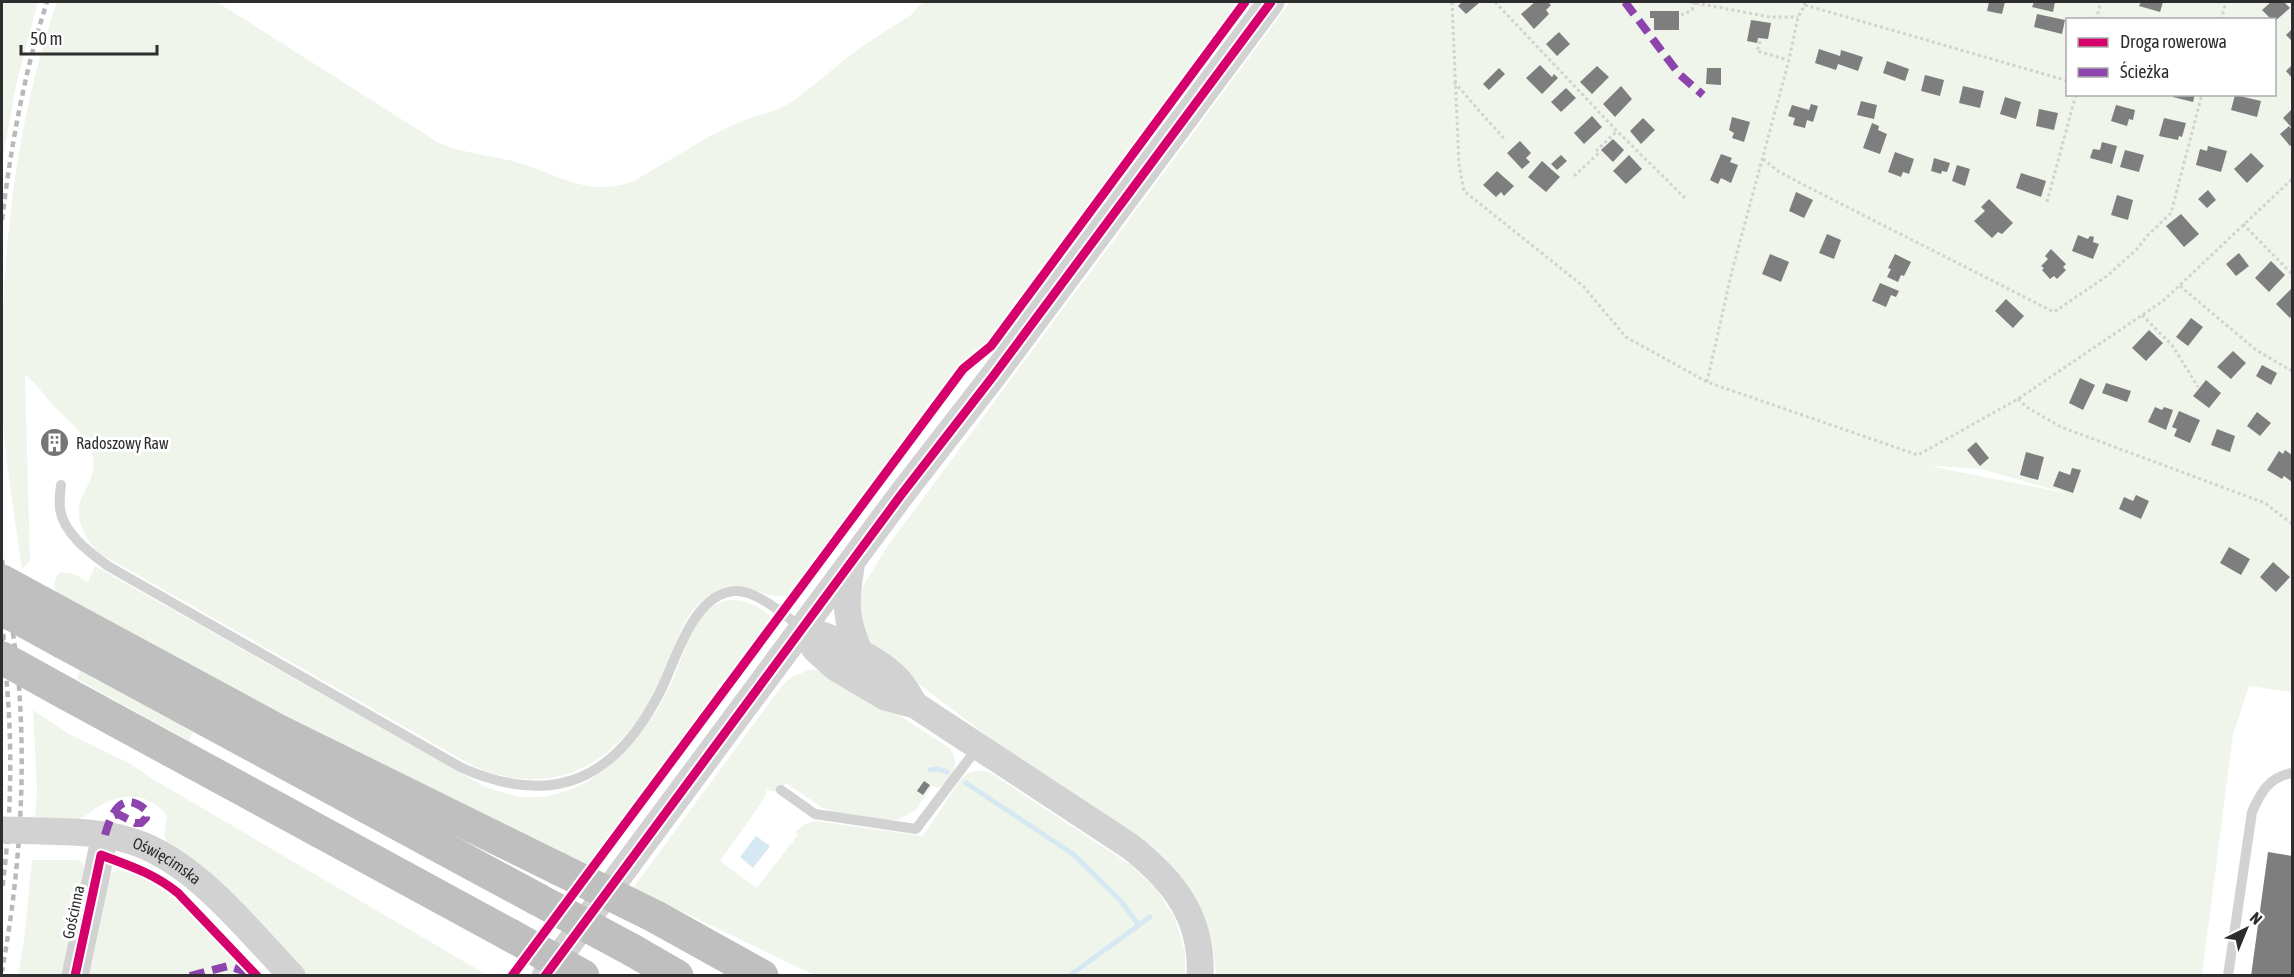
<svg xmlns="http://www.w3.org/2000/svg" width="2294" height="977" viewBox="0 0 2294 977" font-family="'Asap Condensed',sans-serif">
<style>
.green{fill:#f0f5eb;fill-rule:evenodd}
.water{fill:#d6e8f2}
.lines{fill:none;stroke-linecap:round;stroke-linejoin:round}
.stream{stroke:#d6e8f2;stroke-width:5}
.building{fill:#7e7e7e}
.path{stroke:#d2d2d2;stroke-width:3;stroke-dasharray:3 3;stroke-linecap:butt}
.service{stroke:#d2d2d2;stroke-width:10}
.tertiary{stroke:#d2d2d2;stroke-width:27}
.motorway{stroke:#bfbfbf;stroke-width:33}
.rail{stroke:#b9b9b9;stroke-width:4.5;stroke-dasharray:6 4.5;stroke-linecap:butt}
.tertiary-bridge{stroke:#d2d2d2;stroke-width:27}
.motorway-bridge{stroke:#bfbfbf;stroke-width:33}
.quiet{stroke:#8e44ad;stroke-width:8;stroke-dasharray:15 8;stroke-linecap:butt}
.cycleway-casing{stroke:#fff;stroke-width:13}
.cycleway{stroke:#d6006c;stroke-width:9}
.labels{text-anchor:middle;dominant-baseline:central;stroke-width:6;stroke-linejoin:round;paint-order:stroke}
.poi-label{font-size:16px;fill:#2d2d2d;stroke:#fff;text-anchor:start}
.street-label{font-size:16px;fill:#2d2d2d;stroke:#fff}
</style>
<rect width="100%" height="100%" fill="#fff"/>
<g class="green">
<path d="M2 2H38L16 85 2 163Z"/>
<path d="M57 2H217L439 143C463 153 487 155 512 161 556 172 586 199 634 181L710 136 744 120 779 109 796 99 858 49 911 15 923 2H1240L990 341 961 366 791 594C775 604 746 580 721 589 712 592 705 599 698 604 681 619 668 669 656 691 616 764 556 800 475 767L99 553C85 540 74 519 81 499 87 486 95 475 93 460 90 435 68 422 53 405 44 394 36 384 25 374L30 561 22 569C14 513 4 457 2 401 0 267 13 129 57 2Z"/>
<path d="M1290 2H2292V692L2249 686 2233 735 2202 975H1216C1213 918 1194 884 1152 846L991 739 893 664 869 640 857 614 863 586 887 547ZM2068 20H2274V94H2068ZM1934 466 1981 469 2066 493 1934 467Z"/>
<path d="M95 566 482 785C500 792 519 799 539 797 596 792 641 742 666 694 678 672 686 640 700 619 720 591 749 597 771 617L769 623 588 866C409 779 230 691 56 594 53 585 54 579 60 572L74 574 88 582Z"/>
<path d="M808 670H821L837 675 951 749C960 763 953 780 938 788L932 786 916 810 898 820H888L834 812 821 807 786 783 778 792 767 790 764 799 720 861 757 888 798 835 795 832 805 824 816 821 923 836 960 780C969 771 977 769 989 772L1131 865 1156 889 1175 918 1185 952V975H814L633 888 781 687 790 678Z"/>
<path d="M80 671 193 732 189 741 77 679Z"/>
<path d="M33 710 67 733 131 764 156 781 487 975H305L200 867 168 845 164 834 167 816C148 790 117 793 93 810 88 814 84 818 77 819 64 820 48 817 35 817L37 791Z"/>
<path d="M32 860H79L84 866 86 874 66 975 18 976 24 940Z"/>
<path d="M117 870C161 872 218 944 248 975L84 976 107 877Z"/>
</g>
<path class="water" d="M756 836 770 846 753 868 740 857Z"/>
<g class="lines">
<g class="stream">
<path d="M930 770 937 769 947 772"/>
<path d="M966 783 1073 854 1120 900 1139 925"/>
<path d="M1069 976 1150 917"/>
</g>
</g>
<g class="building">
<path d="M1460 2H1477L1479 3 1466 14 1458 6 1461 3Z"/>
<path d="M1535 2H1548L1551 5 1546 10 1549 14 1534 29 1521 14Z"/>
<path d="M1989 2H2005L2002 14 1987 11Z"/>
<path d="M2034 2H2055L2053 12 2032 7Z"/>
<path d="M2141 2H2163L2160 12 2139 6Z"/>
<path d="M2271 2H2284L2290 8 2274 22V20H2272L2262 10Z"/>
<path d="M1650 11H1679V30H1654V18H1650Z"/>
<path d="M2037 14 2065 20 2062 34 2034 27Z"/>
<path d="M1751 20 1771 23 1768 39 1758 38 1757 43 1747 41Z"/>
<path d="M2292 29V41L2286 35Z"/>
<path d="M1559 32 1570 44 1557 56 1546 44Z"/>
<path d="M1819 49 1840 56 1841 50 1863 57 1858 71 1838 64 1836 70 1815 63Z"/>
<path d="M1887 61 1909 69 1905 81 1883 73Z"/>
<path d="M1540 65 1552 77 1554 74 1558 78 1542 94 1526 78Z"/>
<path d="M2292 65V78L2286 71Z"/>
<path d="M1597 66 1609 77 1592 94 1580 82Z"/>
<path d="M1499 68 1505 74 1489 90 1483 84Z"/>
<path d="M1707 68H1721V85L1706 84Z"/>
<path d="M1925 75 1944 80 1940 96 1921 91Z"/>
<path d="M1621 86 1632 99 1615 117 1603 104Z"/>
<path d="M1963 86 1984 91 1980 108 1959 103Z"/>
<path d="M1566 88 1576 98 1561 112 1551 102Z"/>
<path d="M2174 94H2195L2193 102 2173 97Z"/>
<path d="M2235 95 2261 101 2257 117 2231 110Z"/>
<path d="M2005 97 2021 102 2016 119 2000 114Z"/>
<path d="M1861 101 1877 105 1874 119 1857 115Z"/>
<path d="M1811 104 1818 106 1813 122 1807 120 1805 128 1793 125 1795 118 1788 116 1792 105 1809 110Z"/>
<path d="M2116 105 2135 110 2133 120 2129 119 2127 126 2111 121Z"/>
<path d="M2039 109 2058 113 2054 130 2036 126Z"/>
<path d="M2292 109V128L2283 118Z"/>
<path d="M1592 116 1602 127 1584 144 1574 133Z"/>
<path d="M1732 117 1750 122 1744 142 1732 138 1734 133 1729 130Z"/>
<path d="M1643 118 1655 130 1641 144 1630 131Z"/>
<path d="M2164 118 2186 123 2182 137 2179 136 2178 140 2159 136Z"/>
<path d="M1872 123 1879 126 1878 130 1887 134 1880 154 1863 148Z"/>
<path d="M2289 126 2292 130V144L2290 146 2280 134Z"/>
<path d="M1613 139 1624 150 1613 162 1601 150Z"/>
<path d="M1520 141 1531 153 1526 158 1530 162 1522 169 1507 153Z"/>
<path d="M2102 142 2117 146 2112 164 2090 158 2093 149 2100 150Z"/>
<path d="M2208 146 2227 151 2221 172 2196 165 2200 149 2207 151Z"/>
<path d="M2125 150 2144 155 2139 172 2120 167Z"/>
<path d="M1895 152 1914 159 1909 174 1903 172 1901 177 1888 172Z"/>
<path d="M2251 153 2264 166 2247 183 2234 169Z"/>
<path d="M1721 154 1732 158 1730 162 1738 165 1731 183 1721 178 1718 184 1710 180Z"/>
<path d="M1561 155 1567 161 1557 170 1551 164Z"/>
<path d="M1629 155 1642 169 1626 184 1613 171Z"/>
<path d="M1934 158 1950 163 1947 172 1942 171 1941 174 1931 171Z"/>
<path d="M1542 161 1560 177 1546 192 1528 177Z"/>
<path d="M1957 165 1970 169 1965 186 1952 181Z"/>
<path d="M1497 171 1514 186 1504 196 1501 192 1496 197 1483 185Z"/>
<path d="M2021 173 2046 181 2041 197 2016 188Z"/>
<path d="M2208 190 2216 200 2207 208 2198 199Z"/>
<path d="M1796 192 1813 200 1804 218 1789 211Z"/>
<path d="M2117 195 2133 200 2128 220 2111 215Z"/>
<path d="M1989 199 2013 223 2002 234 1998 232 1992 238 1974 221 1985 211 1981 207Z"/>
<path d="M2181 214 2199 234 2184 247 2166 226Z"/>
<path d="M1827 234 1841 240 1834 259 1819 253Z"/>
<path d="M2078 235 2088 239 2090 236 2094 237 2093 242 2099 244 2093 259 2072 251Z"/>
<path d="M2051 249 2066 264 2063 267 2066 270 2057 279 2054 276 2050 279 2042 270 2044 268 2041 266 2048 259 2045 256Z"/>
<path d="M2239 253 2249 266 2236 276 2226 264Z"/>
<path d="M1770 254 1789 262 1781 282 1762 274Z"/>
<path d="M1895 254 1911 262 1904 276 1901 275 1898 282 1887 277 1891 269 1888 268Z"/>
<path d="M2271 261 2285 275 2269 292 2255 278Z"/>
<path d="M1880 283 1899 291 1896 297 1891 295 1886 307 1872 301Z"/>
<path d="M2292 288V316L2290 318 2276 304Z"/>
<path d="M2006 299 2024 316 2013 328 1995 311Z"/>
<path d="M2191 318 2203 327 2188 346 2176 337Z"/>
<path d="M2149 330 2163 343 2146 361 2132 348Z"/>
<path d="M2233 351 2246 363 2231 379 2217 367Z"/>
<path d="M2262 365 2277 373 2271 385 2256 376Z"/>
<path d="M2080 378 2095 385 2083 410 2069 403Z"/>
<path d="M2206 380 2221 393 2209 408 2193 396Z"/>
<path d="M2106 383 2131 391 2127 402 2102 393Z"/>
<path d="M2155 407 2162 410 2164 407 2173 410 2166 430 2148 422Z"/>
<path d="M2179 411 2200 420 2190 443 2174 436 2177 429 2172 427Z"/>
<path d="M2257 412 2271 423 2260 436 2247 426Z"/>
<path d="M2217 429 2235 436 2230 452 2211 445Z"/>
<path d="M64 432 65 453 46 454 45 433Z"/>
<path d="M1976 442 1989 458 1980 466 1967 450Z"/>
<path d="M2285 450 2292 455V482L2284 476 2282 479 2267 470 2279 451 2283 454Z"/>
<path d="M2026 452 2044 457 2038 480 2020 475Z"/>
<path d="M2072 468 2081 470 2073 493 2053 486 2059 471 2070 475Z"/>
<path d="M2136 495 2149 501 2141 519 2119 509 2124 497 2133 501Z"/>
<path d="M2229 547 2250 559 2241 575 2220 563Z"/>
<path d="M2273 562 2290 577 2276 592 2260 577Z"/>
<path d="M924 781 930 785 923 795 917 791Z"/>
<path d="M2268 852 2292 856V976H2251Z"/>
</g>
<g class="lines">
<g class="path">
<path d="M1452 2 1459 165 1464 191 1583 286 1626 337 1707 382 1918 455 2018 399 2163 301 2292 179"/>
<path d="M1495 2 1617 131 1686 199"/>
<path d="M1690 2 1770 17H1798"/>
<path d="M1805 5 2068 81"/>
<path d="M1681 15 1692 10 1695 3"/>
<path d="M2096 20 2101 2"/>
<path d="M2221 20 2226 2"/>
<path d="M1760 41 1757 51 1788 60"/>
<path d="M1454 82 1506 141"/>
<path d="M1763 159 1778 171 1800 183 2054 312 2107 276 2137 249 2147 236 2171 213 2202 94"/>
<path d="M1574 176 1599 153 1597 150 1617 131"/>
<path d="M2047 202 2076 94"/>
<path d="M2243 224 2292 274"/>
<path d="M2180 286 2256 350 2292 371"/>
<path d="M2142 315 2172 345 2198 387"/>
<path d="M1707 382 1732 271 1789 60 1798 17 1805 5 1804 2"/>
<path d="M2018 399 2028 408 2061 427 2265 503 2292 524"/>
</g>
<g class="service">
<path d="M61 485C60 493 59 501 60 509 64 534 89 552 108 566L462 768C554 808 615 780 660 692 676 661 692 593 736 591 756 590 787 616 802 629"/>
<path d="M781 790 815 814 916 829 978 747"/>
<path d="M2228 976 2252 812C2261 792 2269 777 2292 773"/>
</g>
<g class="tertiary">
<path d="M851 567C845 602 845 620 860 653"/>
<path d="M802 629 815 649 836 668 885 697 915 705 1131 847C1174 881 1203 918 1200 976"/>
<path d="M802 629C827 634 879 659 896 678 904 685 909 696 915 705"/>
<path id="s1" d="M44 831C73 832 103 832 131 841 195 861 246 928 292 976"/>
<path d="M75 976 105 835"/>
<path d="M545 976 901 495 994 375 1271 2"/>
</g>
<g class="motorway">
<path d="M59 612 277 730 559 869"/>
<path d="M62 642 537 899"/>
<path d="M67 694 510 935"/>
<path d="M656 917 762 976"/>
<path d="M632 950 677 976"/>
</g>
<g class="rail">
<path d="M2 220C11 146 24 73 47 2"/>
<path d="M2 560C8 602 16 645 19 687 26 782 19 878 2 971"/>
<path d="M2 613 4 645"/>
<path d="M2 639C13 722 13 808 2 890"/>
</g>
<path class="tertiary-bridge" d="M2 830 44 831"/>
<g class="motorway-bridge">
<path d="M2 581 59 612"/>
<path d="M2 609 62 642"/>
<path d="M2 658 67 694"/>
<path d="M559 869 656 917"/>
<path d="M537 899 632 950"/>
<path d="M510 935 583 976"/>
</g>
<g class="quiet">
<path d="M1625 2 1679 74 1703 95"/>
<path d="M105 835C111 814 121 789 146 810V818L141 823H135L118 814 109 818"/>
<path d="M190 976 228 966 250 973"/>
</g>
<defs>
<g id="cycleway">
<path d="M75 976 101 855C130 866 153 873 178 893L257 976"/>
<path d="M512 976 963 369 991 346 1245 2"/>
<path d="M545 976 901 495 994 375 1271 2"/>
</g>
</defs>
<use href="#cycleway" class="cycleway-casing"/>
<use href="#cycleway" class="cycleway"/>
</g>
<defs>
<symbol id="building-disc" viewBox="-11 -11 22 22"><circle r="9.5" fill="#767676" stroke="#fff"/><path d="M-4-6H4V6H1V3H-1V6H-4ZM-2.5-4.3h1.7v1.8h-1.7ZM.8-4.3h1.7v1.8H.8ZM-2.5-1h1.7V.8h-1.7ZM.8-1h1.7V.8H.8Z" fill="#fff"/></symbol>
</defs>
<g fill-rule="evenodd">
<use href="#building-disc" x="38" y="426" width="33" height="33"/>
</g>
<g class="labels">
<g class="poi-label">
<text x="76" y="443">Radoszowy Raw</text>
</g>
<g class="street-label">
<text stroke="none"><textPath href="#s1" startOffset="129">Oświęcimska</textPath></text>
<text transform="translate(73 912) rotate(-78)">Gościnna</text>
</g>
</g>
<rect width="2294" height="977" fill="none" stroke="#2d2d2d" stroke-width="6"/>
<rect x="2066" y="18" width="210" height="78" fill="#ffffff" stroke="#ababab" stroke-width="1.5"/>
<rect x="2078" y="38" width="30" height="9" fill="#d6006c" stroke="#ababab" stroke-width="1.5"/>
<text x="2120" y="48" font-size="18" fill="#2d2d2d">Droga rowerowa</text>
<rect x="2078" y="68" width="30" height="9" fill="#8e44ad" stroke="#ababab" stroke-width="1.5"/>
<text x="2120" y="78" font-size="18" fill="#2d2d2d">Ścieżka</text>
<g transform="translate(2246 929) rotate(43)" stroke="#ffffff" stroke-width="4.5" paint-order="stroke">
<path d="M0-4.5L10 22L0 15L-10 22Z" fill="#2d2d2d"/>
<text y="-9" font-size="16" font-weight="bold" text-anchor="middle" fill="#2d2d2d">N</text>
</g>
<path d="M21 45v9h136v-9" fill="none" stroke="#2d2d2d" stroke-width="3"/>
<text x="30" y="45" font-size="18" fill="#2d2d2d" stroke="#ffffff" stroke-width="4.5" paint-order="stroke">50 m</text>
</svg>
